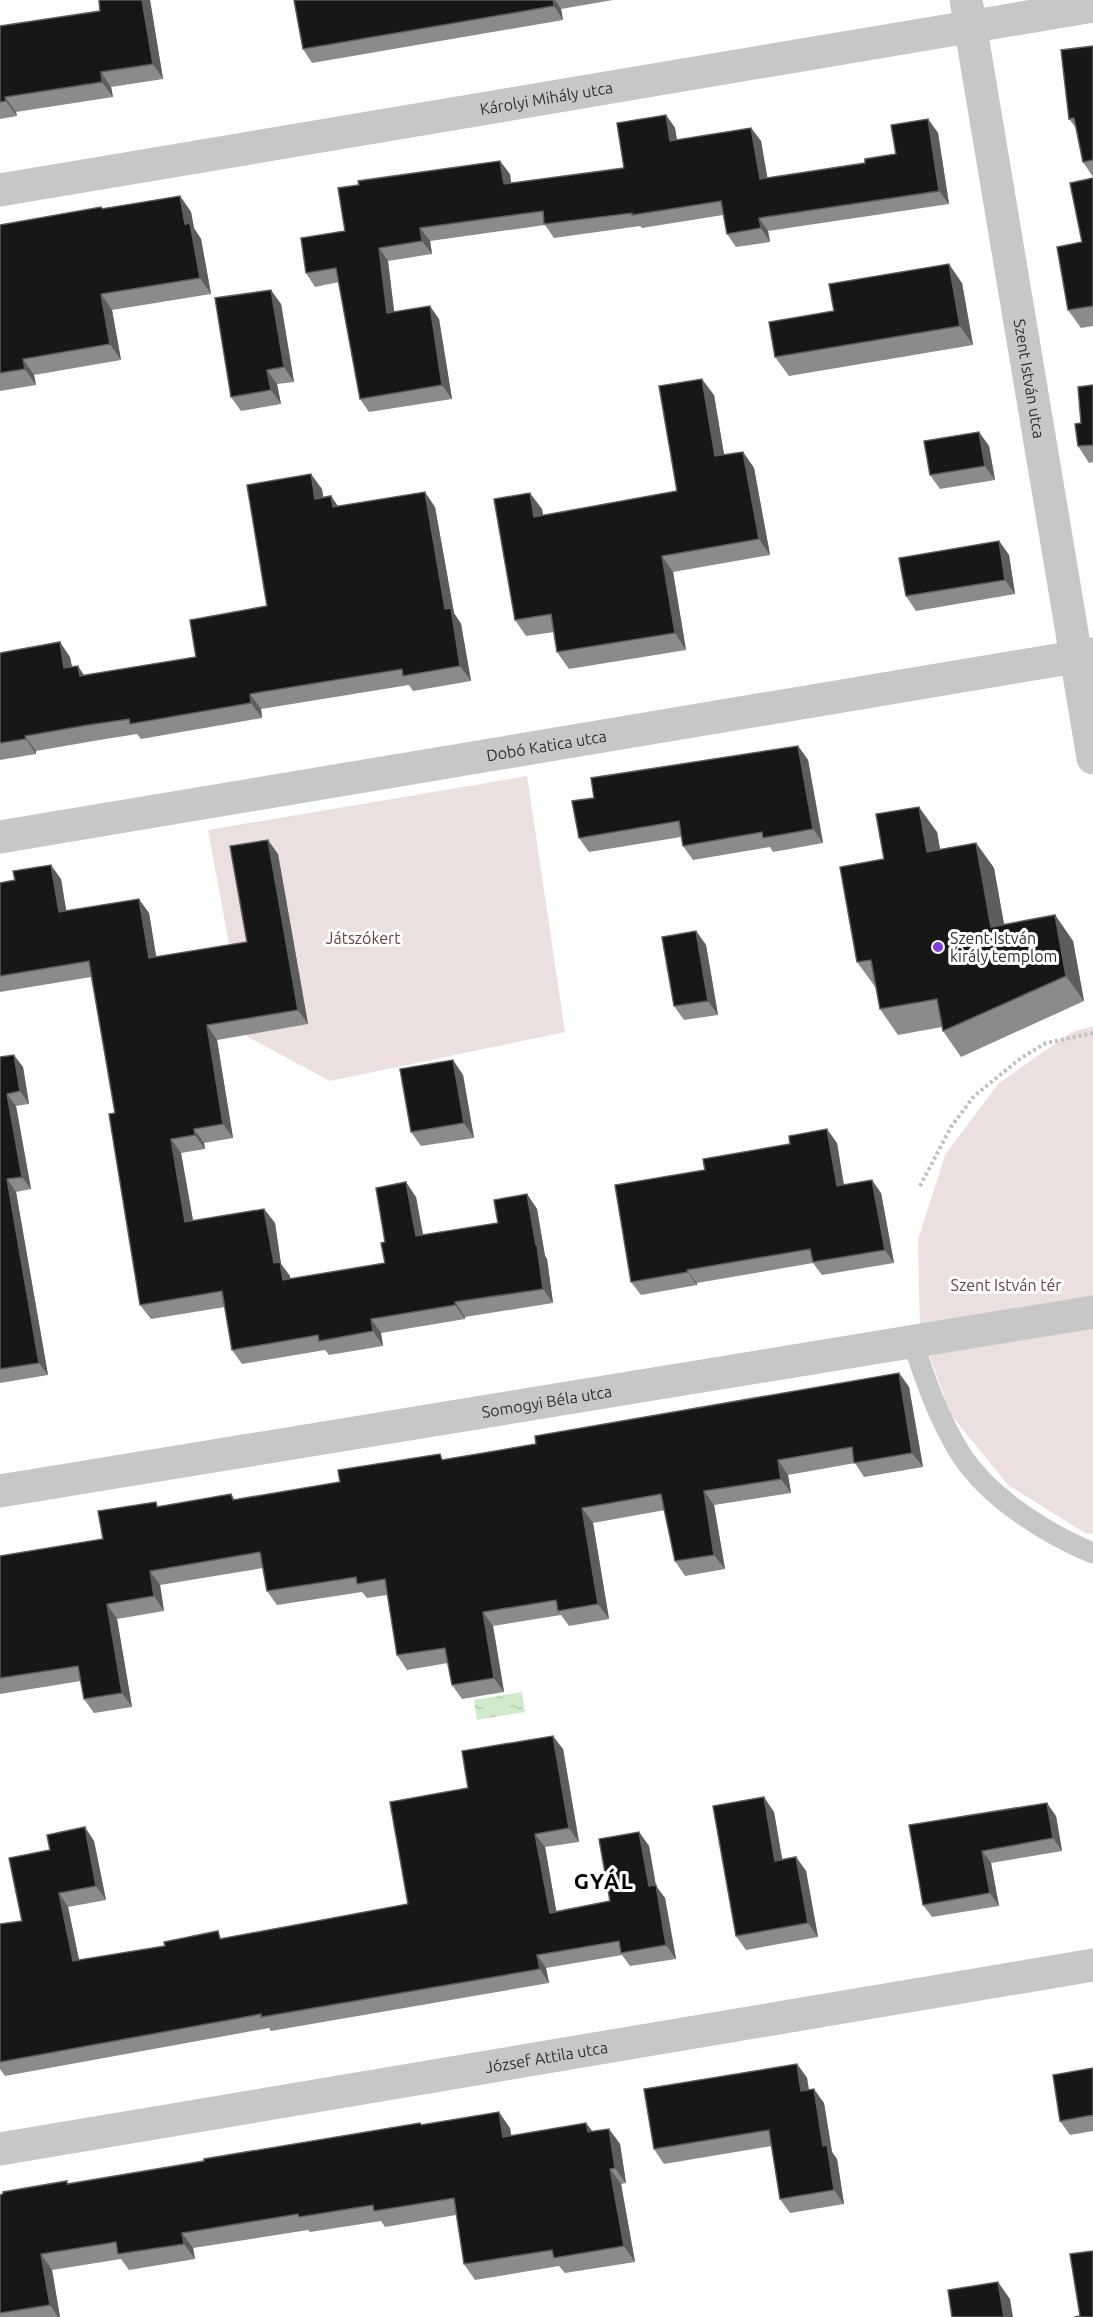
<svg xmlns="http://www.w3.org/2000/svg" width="1093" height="2317" viewBox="0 0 1093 2317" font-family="Ubuntu,sans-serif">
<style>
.park{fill:#ecdfdf}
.water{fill:url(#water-ripples)}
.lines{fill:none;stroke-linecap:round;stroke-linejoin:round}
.path{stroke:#c0c0c0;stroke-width:4;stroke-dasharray:3 3;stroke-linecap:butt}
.lane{stroke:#c7c7c7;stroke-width:21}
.street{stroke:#c7c7c7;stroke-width:33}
.wall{fill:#8b8b8b}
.shaded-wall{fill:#5d5d5d}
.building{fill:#171717;stroke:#5d5d5d;stroke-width:1.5}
.poi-dot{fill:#813adf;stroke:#fff;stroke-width:2}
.labels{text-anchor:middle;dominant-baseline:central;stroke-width:6;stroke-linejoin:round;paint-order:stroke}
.street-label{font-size:16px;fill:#303030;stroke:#fff}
.park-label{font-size:16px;fill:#6a403f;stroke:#fff}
.poi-label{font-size:16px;fill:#303030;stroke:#fff;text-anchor:start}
.district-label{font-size:22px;font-weight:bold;letter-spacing:1.5px;fill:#000;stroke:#fff}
</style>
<defs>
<pattern id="water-ripples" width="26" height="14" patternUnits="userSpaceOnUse" patternTransform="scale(1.5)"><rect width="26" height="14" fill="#cfebcc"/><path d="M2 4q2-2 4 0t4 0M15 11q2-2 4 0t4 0" fill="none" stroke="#b2cab0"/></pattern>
</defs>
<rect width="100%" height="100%" fill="#fff"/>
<g class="park">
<path d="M527 776 565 1032 330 1081 246 1036 208 830Z"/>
<path d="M1093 1026V1534L1085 1533 1008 1485 951 1415 920 1329 918 1240 945 1155 999 1083 1072 1032Z"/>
</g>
<path class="water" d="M522 1692 525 1712 477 1720 474 1700Z"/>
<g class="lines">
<path class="path" d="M920 1186 951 1127 974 1096 1021 1058 1046 1043 1093 1033"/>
<path class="lane" d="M913 1342C926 1382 939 1420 962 1456 990 1498 1046 1534 1093 1553"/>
<g class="street">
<path id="s1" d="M966 0 1093 758"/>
<path id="s2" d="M0 190 1093 6"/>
<path id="s3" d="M0 837 1093 654"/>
<path id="s4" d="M0 1491 1093 1312"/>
<path id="s5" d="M0 2149 1093 1965"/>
</g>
</g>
<g class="wall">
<path d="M150 0 163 79 111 87 113 97 16 112 17 116 0 119V26L100 11Z"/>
<path d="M294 0H613L561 9 563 20 312 63 303 49Z"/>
<path d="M1093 46V177L1083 162 1076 128 1069 119Z"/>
<path d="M666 115 675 128 677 140 751 128 761 141 767 178 865 163 896 154 928 119 938 133 949 204 768 231 770 242 736 247 727 234 723 215 642 228 640 226 554 238 545 225 430 241 432 254 388 261 394 312 439 319 452 399 369 412 360 399 339 282 315 287 306 273 345 231 510 174 511 183 624 168Z"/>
<path d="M1093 178V326L1081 328 1068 310 1082 242Z"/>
<path d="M180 196 191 212 194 228 201 239 211 294 112 310 121 360 34 375 36 385 0 391V225Z"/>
<path d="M962 283 973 345 789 376 775 357 834 311Z"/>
<path d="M281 304 294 382 277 384 281 404 241 411 231 397Z"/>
<path d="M1093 385V462L1089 463 1078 446 1081 423Z"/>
<path d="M714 395 724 455 743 452 754 468 770 555 673 572 686 650 569 669 557 652 554 632 526 636 515 620 542 509 543 515 677 491Z"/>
<path d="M979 432 989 446 995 480 940 489 930 475Z"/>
<path d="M322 489 323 498 331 496 338 506 435 507 454 613 461 624 471 681 413 691 409 685 261 709 262 718 141 739 137 734 99 740 36 751V754L0 760V653L70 657 72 667 84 676 196 657 267 606Z"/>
<path d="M999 541 1009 555 1015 594 916 611 906 596Z"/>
<path d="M798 746 808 760 823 843 773 852 770 847 693 860 683 846 681 837 589 852 579 838 594 798Z"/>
<path d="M937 832 940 849 976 843 994 868 1004 925 1055 915 1073 941 1084 1001 961 1057 943 1031 942 1027 898 1035 880 1009 876 988 857 962 884 859Z"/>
<path d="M278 854 308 1024 217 1040 233 1138 204 1143 205 1149 181 1153 193 1221 264 1209 275 1223 281 1264 290 1276V1279L385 1263V1242L416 1197 423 1235 498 1223 527 1194 537 1209 545 1256 547 1259 553 1303 465 1317V1319L381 1333 383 1346 329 1355 325 1350 242 1364 232 1350 225 1307 151 1319 140 1305 115 1113 91 977 0 992V883L61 879 66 911 149 913 156 957 247 942Z"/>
<path d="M696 931 706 945 718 1015 684 1020 674 1006Z"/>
<path d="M0 1057 23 1067 29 1104 16 1106 31 1189 16 1192 48 1375 0 1383Z"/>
<path d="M453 1060 463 1075 474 1138 421 1146 411 1132Z"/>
<path d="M837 1143 844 1185 881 1193 894 1263 822 1275 813 1263 697 1283V1285L641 1295 631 1282 705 1170Z"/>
<path d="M899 1373 909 1387 923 1467 864 1477 855 1463 788 1475 791 1493 714 1505 725 1569 685 1576 675 1561 665 1510 593 1523 609 1619 569 1626 561 1615 493 1626 504 1692 462 1699 452 1685 448 1663 407 1670 397 1655 387 1595 367 1598 362 1592 277 1605 267 1591 263 1568 160 1585 164 1611 117 1619 132 1707 94 1713 84 1699 81 1681 0 1694V1556L103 1539 160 1506 231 1494 235 1500 340 1482 444 1460 536 1444Z"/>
<path d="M563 1749 579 1842 545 1847 556 1911 610 1901 639 1832 649 1846 656 1886 665 1898 676 1959 630 1966 622 1955 546 1968 549 1983 271 2031 269 2028 5 2076 0 2069V1924L22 1921 94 1841 106 1900 68 1907 79 1960 223 1938 408 1904 468 1788Z"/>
<path d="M774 1812 782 1860 796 1857 806 1871 818 1937 746 1950 736 1936Z"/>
<path d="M1056 1816 1062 1851 991 1863 999 1906 932 1917 923 1905 909 1825Z"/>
<path d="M797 2064 807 2078 809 2090 824 2103 832 2152 837 2159 844 2204 790 2213 780 2199 772 2146 664 2164 654 2149Z"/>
<path d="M1093 2068V2131L1070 2135 1060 2121Z"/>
<path d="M586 2123 593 2132 609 2129 620 2144 626 2183 621 2184 635 2262 565 2273 559 2266 475 2280 464 2264 456 2215 385 2227 381 2221 310 2232 308 2230 193 2248 195 2259 129 2270 121 2259 52 2270 60 2317H0V2195L422 2125 510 2128 511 2136Z"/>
</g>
<g class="shaded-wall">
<path d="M142 0H150L163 79 153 64Z"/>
<path d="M553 0H555L561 9 563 20 554 6Z"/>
<path d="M101 72 111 87 113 97 102 82Z"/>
<path d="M5 97 16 112 17 116 6 101Z"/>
<path d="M666 115 675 128 679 154 670 141Z"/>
<path d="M928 119 938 133 949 204 939 191Z"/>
<path d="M751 128 761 141 770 192 760 179Z"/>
<path d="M500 161 510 174 513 197 504 184Z"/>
<path d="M180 196 191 212 194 228 201 239 211 294 200 278 185 224Z"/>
<path d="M759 218 768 231 770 242 761 228Z"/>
<path d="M420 228 430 241 432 254 422 241Z"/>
<path d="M379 248 388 261 396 326 387 313Z"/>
<path d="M949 264 962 283 973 345 960 326Z"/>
<path d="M271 290 281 304 294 382 284 367Z"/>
<path d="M101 294 112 310 121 360 110 344Z"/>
<path d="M430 306 439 319 452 399 442 385Z"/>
<path d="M23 359 34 375 36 385 25 369Z"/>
<path d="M267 370 277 384 281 404 271 390Z"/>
<path d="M702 379 714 395 727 472 715 456Z"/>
<path d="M979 432 989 446 995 480 985 466Z"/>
<path d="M743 452 754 468 770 555 759 539Z"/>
<path d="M311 474 322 489 326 514 315 499Z"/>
<path d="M425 492 435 507 454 613 461 624 471 681 460 666 445 609Z"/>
<path d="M530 493 542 509 546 533 534 517Z"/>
<path d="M331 496 341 511 333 507Z"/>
<path d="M999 541 1009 555 1015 594 1005 580Z"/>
<path d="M662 556 673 572 686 650 675 633Z"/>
<path d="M60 642 70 657 75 684 64 668Z"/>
<path d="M78 666 88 681 80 676Z"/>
<path d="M250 694 261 709 262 718 251 703Z"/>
<path d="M25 736 36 751V754L26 739Z"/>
<path d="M798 746 808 760 823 843 813 829Z"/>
<path d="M919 807 937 832 945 877 927 852Z"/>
<path d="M268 840 278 854 308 1024 298 1010Z"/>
<path d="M976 843 994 868 1009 952 991 927Z"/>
<path d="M51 865 61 879 69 927 59 912Z"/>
<path d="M139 899 149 913 159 973 149 958Z"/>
<path d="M1055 915 1073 941 1084 1001 1066 976Z"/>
<path d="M696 931 706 945 718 1015 708 1001Z"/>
<path d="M207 1025 217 1040 233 1138 223 1124Z"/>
<path d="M14 1055 23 1067 29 1104 20 1091Z"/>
<path d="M453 1060 463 1075 474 1138 464 1123Z"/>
<path d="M7 1094 16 1106 31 1189 22 1177Z"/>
<path d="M194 1129 204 1143 205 1149 195 1135Z"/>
<path d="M827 1129 837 1143 846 1199 837 1186Z"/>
<path d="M171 1139 181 1153 196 1237 185 1222Z"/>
<path d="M7 1179 16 1192 48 1375 39 1363Z"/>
<path d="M872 1180 881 1193 894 1263 885 1250Z"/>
<path d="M406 1182 416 1197 426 1251 416 1236Z"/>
<path d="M527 1194 537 1209 545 1256 547 1259 553 1303 543 1289Z"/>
<path d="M264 1209 275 1223 281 1264 290 1276 293 1294 283 1280 274 1263Z"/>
<path d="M687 1270 697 1283V1285L688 1272Z"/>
<path d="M455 1302 465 1317V1319L455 1305Z"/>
<path d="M371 1319 381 1333 383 1346 373 1331Z"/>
<path d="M899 1373 909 1387 923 1467 912 1453Z"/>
<path d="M778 1460 788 1475 791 1493 781 1479Z"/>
<path d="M704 1491 714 1505 725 1569 714 1555Z"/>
<path d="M582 1508 593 1523 609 1619 598 1604Z"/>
<path d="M150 1571 160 1585 164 1611 154 1596Z"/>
<path d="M107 1604 117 1619 132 1707 122 1693Z"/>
<path d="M483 1612 493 1626 504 1692 494 1678Z"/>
<path d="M553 1736 563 1749 579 1842 569 1828Z"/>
<path d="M764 1797 774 1812 785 1875 775 1861Z"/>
<path d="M1047 1803 1056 1816 1062 1851 1053 1838Z"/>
<path d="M85 1827 94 1841 106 1900 96 1886Z"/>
<path d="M639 1832 649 1846 656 1886 665 1898 676 1959 666 1945 649 1886Z"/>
<path d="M535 1834 545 1847 559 1926 550 1913Z"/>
<path d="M982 1851 991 1863 999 1906 990 1893Z"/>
<path d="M796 1857 806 1871 818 1937 808 1923Z"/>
<path d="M59 1893 68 1907 82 1974 73 1961Z"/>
<path d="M537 1955 546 1968 549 1983 540 1969Z"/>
<path d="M797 2064 807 2078 811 2105 801 2091Z"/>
<path d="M814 2089 824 2103 832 2152 837 2159 844 2204 834 2190 823 2146Z"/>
<path d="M499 2112 510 2128 514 2153 503 2137Z"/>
<path d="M586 2123 597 2138 588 2132Z"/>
<path d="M609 2129 620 2144 626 2183 615 2168Z"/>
<path d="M610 2169 621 2184 635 2262 624 2246Z"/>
<path d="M182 2233 193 2248 195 2259 184 2244Z"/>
<path d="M41 2254 52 2270 60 2317H58L50 2305Z"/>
<path d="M998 2282 1010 2299 1013 2317H1004Z"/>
</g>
<g class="building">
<path d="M99 0H142L153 64 101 72 102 82 5 97 6 101 0 102V26L100 11Z"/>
<path d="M294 0H553L554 6 303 49Z"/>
<path d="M1093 46V160L1083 162 1074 118 1069 119 1061 50Z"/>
<path d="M666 115 670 141 751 128 760 179 865 163V159L896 154 891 125 928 119 939 191 759 218 761 228 727 234 721 201 632 215V213L544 224 543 211 420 228 422 241 379 248 387 313 430 306 442 385 360 399 336 268 306 273 301 238 345 231 338 188 359 185 358 181 500 161 504 184 624 168 617 123Z"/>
<path d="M1093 178V306L1068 310 1057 247 1082 242 1070 183Z"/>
<path d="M180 196 185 224 190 223 200 278 101 294 110 344 23 359 25 369 0 373V225L101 207 102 209Z"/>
<path d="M949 264 960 326 775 357 769 322 834 311 829 284Z"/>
<path d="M271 290 284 367 267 370 271 390 231 397 215 298Z"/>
<path d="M702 379 715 456 743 452 759 539 662 556 675 633 557 652 551 614 515 620 494 499 530 493 534 517 677 491 659 386Z"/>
<path d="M1093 385V445L1078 446 1075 424 1081 423 1078 387Z"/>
<path d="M979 432 985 466 930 475 924 441Z"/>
<path d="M311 474 315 499 331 496 333 507 425 492 445 609 451 608 460 666 403 676 402 669 250 694 251 703 130 724 129 719 88 725 25 736 26 739 0 743V653L60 642 64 668 78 666 80 676 196 657 190 620 267 606 247 485Z"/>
<path d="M999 541 1005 580 906 596 899 558Z"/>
<path d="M798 746 813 829 763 838 762 832 683 846 679 821 579 838 572 801 594 798 591 778Z"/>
<path d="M919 807 927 852 976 843 991 927 1055 915 1066 976 943 1031 937 999 880 1009 871 960 857 962 840 867 884 859 876 814Z"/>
<path d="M268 840 298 1010 207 1025 223 1124 194 1129 195 1135 171 1139 185 1222 264 1209 274 1263 280 1262 283 1280 385 1263 381 1243 385 1242 376 1188 406 1182 416 1236 498 1223 494 1200 527 1194 536 1245H537L543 1289 455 1302V1305L371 1319 373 1331 319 1341 318 1335 232 1350 222 1291 140 1305 109 1114 115 1113 89 961 0 976V883L15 880 13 871 51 865 59 912 139 899 149 958 247 942 230 846Z"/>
<path d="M696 931 708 1001 674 1006 662 937Z"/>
<path d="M14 1055 20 1091 7 1094 22 1177 7 1179 39 1363 0 1369V1057Z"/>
<path d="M453 1060 464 1123 411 1132 400 1069Z"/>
<path d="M827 1129 837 1186 872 1180 885 1250 813 1262 810 1249 687 1270 688 1272 631 1282 615 1185 705 1170 703 1159 790 1144 789 1136Z"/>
<path d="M899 1373 912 1453 854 1463 852 1447 778 1460 781 1479 704 1491 714 1555 675 1561 661 1494 582 1508 598 1604 558 1611 556 1600 483 1612 494 1678 452 1685 445 1648 397 1655 385 1579 357 1584 356 1577 267 1591 260 1552 150 1571 154 1596 107 1604 122 1693 84 1699 78 1666 0 1678V1556L103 1539 98 1511 156 1502 157 1507 231 1494 233 1500 340 1482 338 1470 440 1454 442 1460 536 1444 535 1436Z"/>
<path d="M553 1736 569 1828 535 1834 550 1913 610 1901 599 1839 639 1832 649 1886 656 1885 666 1945 621 1953 619 1941 537 1955 540 1969 261 2017V2014L0 2062V1924L22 1921 9 1858 50 1850 47 1835 85 1827 96 1886 59 1893 73 1961 165 1946 164 1942 218 1931 220 1939 408 1904 390 1802 468 1788 462 1751Z"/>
<path d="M764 1797 775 1861 796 1857 808 1923 736 1936 713 1806Z"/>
<path d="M1047 1803 1053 1838 982 1851 990 1893 923 1905 909 1825Z"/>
<path d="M797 2064 801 2091 814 2089 823 2146 827 2145 834 2190 780 2199 769 2130 654 2149 644 2089Z"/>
<path d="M1093 2068V2115L1060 2121 1053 2075Z"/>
<path d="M499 2112 503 2137 586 2123 588 2132 609 2129 615 2168 610 2169 624 2246 554 2258 552 2250 464 2264 454 2198 374 2211 373 2205 299 2217 298 2214 182 2233 184 2244 118 2254 116 2242 41 2254 50 2305 0 2313V2195L3 2194V2192L67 2181V2184L204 2161V2159L420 2123 421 2125Z"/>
<path d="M1093 2251V2317H1074L1080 2316 1070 2254Z"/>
<path d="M998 2282 1004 2317H952L948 2290Z"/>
</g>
<circle class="poi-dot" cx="938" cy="947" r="6"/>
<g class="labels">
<g class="street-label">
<text stroke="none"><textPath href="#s2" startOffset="554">Károlyi Mihály utca</textPath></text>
<text stroke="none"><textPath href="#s1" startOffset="384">Szent István utca</textPath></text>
<text stroke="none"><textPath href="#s3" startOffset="554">Dobó Katica utca</textPath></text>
<text stroke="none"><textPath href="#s4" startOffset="554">Somogyi Béla utca</textPath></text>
<text stroke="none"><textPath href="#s5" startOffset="554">József Attila utca</textPath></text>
</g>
<g class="park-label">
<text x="363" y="938">Játszókert</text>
<text x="1006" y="1285">Szent István tér</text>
</g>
<g class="poi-label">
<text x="950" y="938">Szent István<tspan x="950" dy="18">király templom</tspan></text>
</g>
<g class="district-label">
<text x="604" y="1880">GYÁL</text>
</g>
</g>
</svg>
